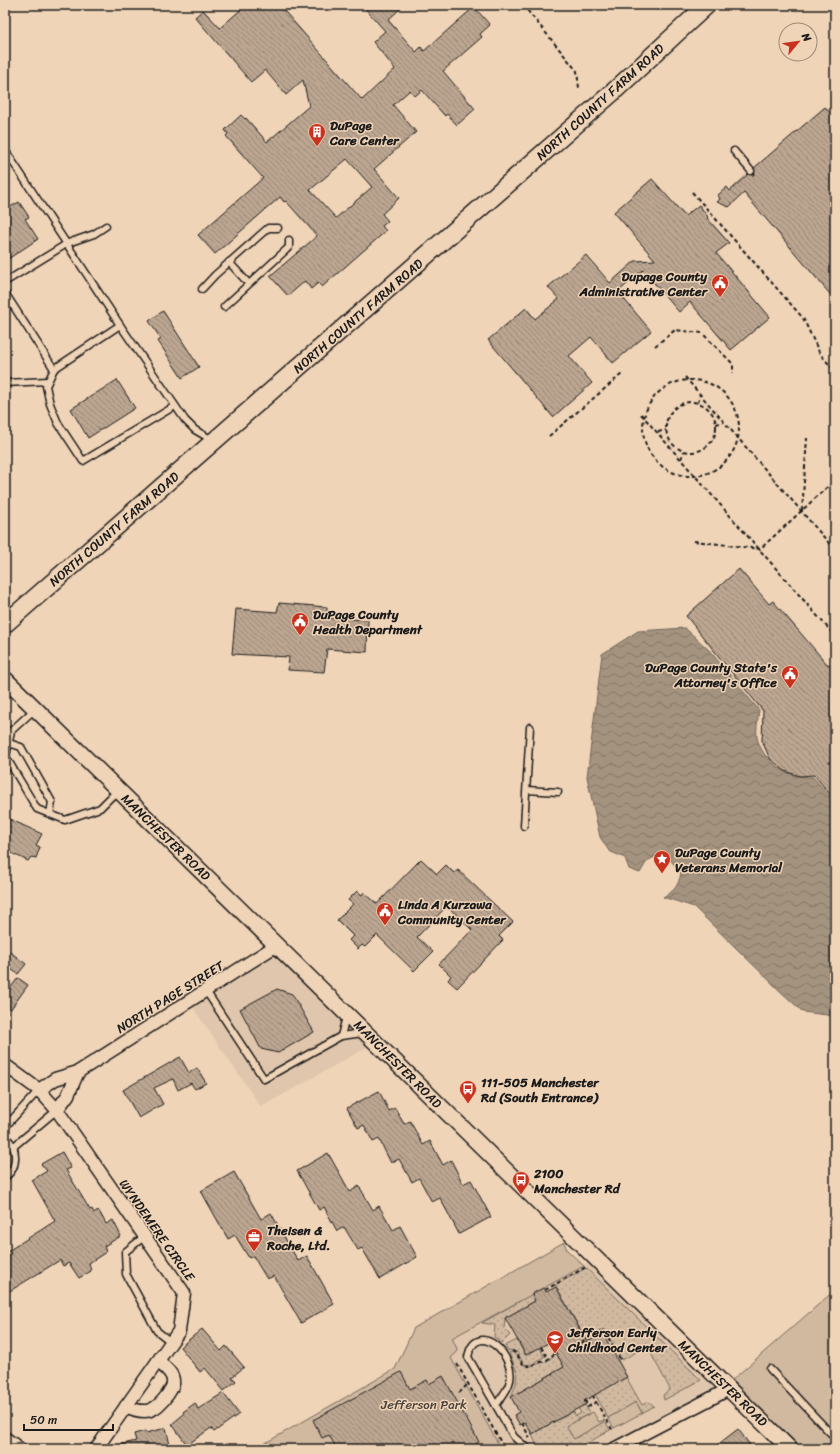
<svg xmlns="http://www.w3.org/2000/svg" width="840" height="1454" viewBox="0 0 840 1454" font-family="Sriracha,sans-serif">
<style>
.built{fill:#e0c6ac}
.grass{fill:url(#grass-dots);stroke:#766a5e}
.park{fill:#d1b9a0;stroke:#766a5e}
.water{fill:url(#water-waves);stroke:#6e6357}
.building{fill:url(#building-back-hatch);stroke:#1c1c1c;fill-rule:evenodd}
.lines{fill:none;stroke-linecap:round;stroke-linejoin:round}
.service-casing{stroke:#1c1c1c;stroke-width:9}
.minor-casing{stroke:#1c1c1c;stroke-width:15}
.tertiary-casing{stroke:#1c1c1c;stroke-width:18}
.secondary-casing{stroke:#1c1c1c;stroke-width:20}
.path{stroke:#1c1c1c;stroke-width:2;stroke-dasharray:4 3;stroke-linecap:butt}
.service{stroke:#f0d4b7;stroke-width:6}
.minor{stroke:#f0d4b7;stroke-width:12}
.tertiary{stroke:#f0d4b7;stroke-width:15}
.secondary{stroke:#f0d4b7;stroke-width:17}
.labels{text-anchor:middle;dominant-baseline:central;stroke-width:3;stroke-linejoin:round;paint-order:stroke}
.street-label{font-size:13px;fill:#1c1c1c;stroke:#f0d4b7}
.poi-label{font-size:13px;font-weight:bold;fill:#1c1c1c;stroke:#f0d4b7;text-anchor:start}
.park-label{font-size:13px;fill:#49433d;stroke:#f0d4b7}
</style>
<defs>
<pattern id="grass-dots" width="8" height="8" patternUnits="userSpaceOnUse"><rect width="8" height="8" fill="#d1b9a0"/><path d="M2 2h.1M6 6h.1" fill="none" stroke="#b39e89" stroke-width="1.8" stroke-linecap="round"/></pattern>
<pattern id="water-waves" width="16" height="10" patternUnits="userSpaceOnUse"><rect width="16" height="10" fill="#a4937f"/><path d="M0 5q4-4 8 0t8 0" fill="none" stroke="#857767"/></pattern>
<pattern id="building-back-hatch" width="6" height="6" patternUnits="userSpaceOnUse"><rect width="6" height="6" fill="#bca691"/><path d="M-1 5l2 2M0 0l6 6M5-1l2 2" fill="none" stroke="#988676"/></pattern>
</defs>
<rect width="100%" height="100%" fill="#f0d4b7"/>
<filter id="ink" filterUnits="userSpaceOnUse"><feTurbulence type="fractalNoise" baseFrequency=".025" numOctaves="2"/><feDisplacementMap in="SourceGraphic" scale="8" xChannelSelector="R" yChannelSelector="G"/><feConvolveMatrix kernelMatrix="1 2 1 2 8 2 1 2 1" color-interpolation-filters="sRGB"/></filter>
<g filter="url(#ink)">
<g class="built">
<path d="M276 951 369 1046 261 1107 191 1005Z"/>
<path d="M592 1260 718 1385 603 1449H253Z"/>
</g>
<g class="grass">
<path d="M586 1268 701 1380 664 1400 663 1395 670 1389 647 1346 622 1360 604 1329 586 1339 555 1285Z"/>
<path d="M532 1294 535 1301 505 1318 504 1329 510 1335 502 1343 494 1337 495 1325 482 1323Z"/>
<path d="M517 1340 525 1355 540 1347 544 1357 531 1365 524 1364 517 1352 511 1350 508 1351 505 1346Z"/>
<path d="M512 1352C519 1355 519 1364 528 1367L547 1361 557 1353 571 1363 511 1397 516 1384 517 1372 509 1353Z"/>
<path d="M626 1377 642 1405 649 1402 654 1406 642 1413 636 1402 608 1418 595 1394Z"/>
<path d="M585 1405 590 1413 566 1426 574 1439 605 1421 610 1430 577 1449H538L532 1434 573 1411 576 1416 581 1413 578 1408Z"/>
</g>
<g class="park">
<path d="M564 1242 567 1250 584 1266 452 1338 458 1351 451 1358 501 1449H255L395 1369 414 1328Z"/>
<path d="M835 1290V1449H800L731 1381Z"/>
<path d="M636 1402 642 1413 614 1428 608 1418Z"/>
<path d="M593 1412 599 1422 604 1420 605 1421 574 1439 566 1426Z"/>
</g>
<path class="water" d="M685 628 709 650 759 710C758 719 755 733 758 741 766 765 789 778 813 777L835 802V1016L803 1012 779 990 694 907 663 897C675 891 678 886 681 873L669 858 658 855 647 861 640 873 629 869 625 858 609 851 600 837 587 777 602 654 638 631Z"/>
<g class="building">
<path d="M246 5H279L362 100 395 69 373 42 385 31 362 5H404L388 20 416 52 421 47 424 51 474 7 490 25 480 34 482 37 443 71 475 109 457 125 447 114 445 116 422 90 415 96 410 90 393 105 416 132 374 169 399 198 382 214 388 221 382 226 386 231 322 287 318 283 311 289 305 281 288 296 270 276 317 236 286 201 284 202 280 197 215 254 198 235 263 178 226 136 228 134 225 130 241 115 245 119 246 118 267 142 309 106 303 80 286 95 265 70 251 82 195 17 203 10 220 28ZM347 159 372 187 336 218 310 190Z"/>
<path d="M825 107 831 114 835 110V300L744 193 729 207 717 202 720 199 718 195 727 187 730 191 748 174 754 175 755 172 754 168Z"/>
<path d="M652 179 685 216 699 205 708 217 707 218 729 243 716 253 770 317 731 350 690 302 679 312 643 270 618 292 651 331 613 363 591 337 569 356 592 383 553 417 488 340 526 308 535 319 559 299 548 287 586 255 610 283 635 261 655 260 614 212Z"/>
<path d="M19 202 29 217 25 219 38 239 5 261V210Z"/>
<path d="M163 311 199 367 182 378 158 341 161 339 149 321Z"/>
<path d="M117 380 135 408 88 438 71 409Z"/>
<path d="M739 569 769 604 773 601 827 664 835 666V800L814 775 800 776 785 771 770 759 762 741 763 711 686 616Z"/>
<path d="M279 603 327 607V618L368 620 367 652 327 649 324 672 288 670 289 657 232 654 236 609 277 612Z"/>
<path d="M5 817 42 834 36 845 40 847 36 858 31 857 28 861 5 850Z"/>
<path d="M421 859 437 874 446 865 454 873 458 870 513 922 499 936 503 940 457 988 448 980 451 976 439 964 472 930 447 906 417 937 433 952 414 971 377 935 365 947 362 945 358 949 349 940 353 936 337 920 353 904 348 900 357 891 362 895 364 892 377 904Z"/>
<path d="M5 948 26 964 18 974 5 965Z"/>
<path d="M18 978 28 985 5 1017V995Z"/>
<path d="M277 989 292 994 314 1032 278 1053 261 1049 240 1009Z"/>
<path d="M180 1057 189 1073 197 1068 206 1083 195 1089 191 1083 178 1090 173 1079 154 1088 163 1104 139 1118 123 1090Z"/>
<path d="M379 1091 389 1111 395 1108 404 1124 410 1121 423 1145 430 1141 443 1165 451 1160 463 1184 471 1180 491 1217 459 1234 440 1198 432 1202 419 1178 412 1182 399 1159 391 1163 379 1139 373 1142 364 1125 358 1128 347 1108Z"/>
<path d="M62 1152 71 1168 66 1170 90 1210 92 1209 94 1213 99 1211 106 1224 113 1220 121 1236 104 1246 106 1252 89 1263 91 1271 79 1278 69 1263 63 1266 60 1260 5 1294V1256L8 1251 55 1221 32 1180 47 1171 41 1164Z"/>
<path d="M328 1153 350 1192 359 1186 373 1210 379 1206 393 1230 400 1226 417 1257 380 1279 362 1248 358 1250 344 1227 337 1231 324 1207 319 1210 297 1171Z"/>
<path d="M234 1172 261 1219 271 1213 298 1261 307 1256 334 1304 301 1323 274 1276 267 1279 253 1256 249 1258 235 1235 228 1239 201 1191Z"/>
<path d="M556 1287 587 1342 603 1334 627 1377 584 1401 586 1404 532 1434 525 1422 520 1425 514 1415 519 1412 511 1397 564 1367 550 1342 526 1355 505 1318 535 1301 532 1294 543 1288 546 1292Z"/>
<path d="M202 1329 221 1351 226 1346 244 1367 232 1377 236 1381 224 1391 205 1368 200 1372 180 1347Z"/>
<path d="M401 1372 410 1389 427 1380 429 1384 443 1376 479 1442 473 1446 475 1449H337L329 1435 322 1438 313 1420Z"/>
<path d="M223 1393 239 1414 214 1432 211 1428 187 1445 172 1424 184 1414 183 1412 195 1403 198 1409Z"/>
<path d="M166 1428 171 1449H119V1445L136 1441 134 1434 145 1431 146 1433Z"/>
<path d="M738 1429 753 1449H712Z"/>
</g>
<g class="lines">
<defs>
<g id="service">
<path d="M5 150 120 325 54 369 46 386 50 404 58 423 83 461 175 406"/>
<path d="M734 151 751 171"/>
<path d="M229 262 248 283"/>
<path d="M5 282 68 243 94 234 106 226"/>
<path d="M202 289 215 275 268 228H278"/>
<path d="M5 293 54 369"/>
<path d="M224 307 286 250 289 247V240"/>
<path d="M120 325 185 420 195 430 214 441"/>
<path d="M5 383 48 381"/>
<path d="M35 709 11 731 6 757 37 809 65 820 100 808 118 790"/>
<path d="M9 743 21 747 52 802 50 814"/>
<path d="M527 790 558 792"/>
<path d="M524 826 530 727"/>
<path d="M206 991 264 1079 341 1036 363 1033"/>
<path d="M341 1036 346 1017"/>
<path d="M5 1127 39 1090"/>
<path d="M5 1137C18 1146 19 1168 5 1177"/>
<path d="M13 1147 57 1110"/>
<path d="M145 1236 125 1252 126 1274 157 1331 171 1342"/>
<path d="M770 1369 835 1438"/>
<path d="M496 1405C500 1399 507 1391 509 1384 519 1357 476 1317 468 1357L514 1437 528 1449"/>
</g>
<g id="minor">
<path d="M5 1065 39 1090 57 1110 184 1293 179 1331 96 1449"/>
<path d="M39 1090 55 1079 78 1072 277 945"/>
<path d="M57 1110 68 1095 78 1072"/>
<path d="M126 1406C146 1416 156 1411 168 1394 171 1389 174 1386 173 1380 172 1372 164 1367 158 1361"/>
<path d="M5 1438 20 1449"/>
<path d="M614 1449 729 1389"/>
</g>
<path id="tertiary" d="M5 679 790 1449"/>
<path id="secondary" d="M5 624 613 92 707 5"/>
</defs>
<use href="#service" class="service-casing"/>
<use href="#minor" class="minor-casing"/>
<use href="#tertiary" class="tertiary-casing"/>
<use href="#secondary" class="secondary-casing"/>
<g class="path">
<path d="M523 5 577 71 579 88"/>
<path d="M692 192 803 318 820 354 835 371"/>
<path d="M655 346 675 330 702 333 733 364V373"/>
<path d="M685 377 835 550"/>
<circle cx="691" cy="428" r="48"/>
<circle cx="691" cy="427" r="25"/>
<path d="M698 403 700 394"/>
<path d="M641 414 835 636"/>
<path d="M833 418 835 422"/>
<path d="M716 424 724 422"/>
<path d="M658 432 666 430"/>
<path d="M549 436 622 374"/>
<path d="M681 459 684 451"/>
<path d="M802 511 807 438"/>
<path d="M694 541 760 549 835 480"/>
<path d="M545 1290 586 1267"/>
<path d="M581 1343 604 1330 621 1361"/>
<path d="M541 1347 546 1355 544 1359"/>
<path d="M512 1351 516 1353 523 1364 529 1366 547 1360 556 1352"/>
<path d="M457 1364 504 1448"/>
<path d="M459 1393 468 1384"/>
<path d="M585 1400 588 1407 596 1402 593 1396"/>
<path d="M596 1402 613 1431"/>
<path d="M522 1423 530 1438"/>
</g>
<use href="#service" class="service"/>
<use href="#minor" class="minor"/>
<use href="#tertiary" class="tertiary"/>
<use href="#secondary" class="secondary"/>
</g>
</g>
<defs>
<symbol id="building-pin" viewBox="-11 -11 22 30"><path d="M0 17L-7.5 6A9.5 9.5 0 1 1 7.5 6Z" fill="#c8321e" stroke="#f0d4b7"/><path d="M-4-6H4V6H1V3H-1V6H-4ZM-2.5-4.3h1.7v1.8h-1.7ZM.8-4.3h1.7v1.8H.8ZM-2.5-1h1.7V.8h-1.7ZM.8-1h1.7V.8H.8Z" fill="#fff"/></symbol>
<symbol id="civic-pin" viewBox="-11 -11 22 30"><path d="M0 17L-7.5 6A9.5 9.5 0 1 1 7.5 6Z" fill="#c8321e" stroke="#f0d4b7"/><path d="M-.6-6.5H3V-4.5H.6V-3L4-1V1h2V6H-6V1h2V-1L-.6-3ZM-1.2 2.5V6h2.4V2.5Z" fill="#fff"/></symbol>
<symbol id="sight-pin" viewBox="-11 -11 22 30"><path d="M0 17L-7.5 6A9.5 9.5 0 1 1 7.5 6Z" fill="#c8321e" stroke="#f0d4b7"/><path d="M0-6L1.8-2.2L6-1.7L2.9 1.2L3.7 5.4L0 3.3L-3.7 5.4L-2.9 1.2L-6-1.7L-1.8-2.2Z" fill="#fff"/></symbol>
<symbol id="bus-pin" viewBox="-11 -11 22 30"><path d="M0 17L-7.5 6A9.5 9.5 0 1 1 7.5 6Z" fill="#c8321e" stroke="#f0d4b7"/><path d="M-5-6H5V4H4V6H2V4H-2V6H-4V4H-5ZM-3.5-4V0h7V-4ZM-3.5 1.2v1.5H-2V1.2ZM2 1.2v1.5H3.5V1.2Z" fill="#fff"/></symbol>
<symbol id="office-pin" viewBox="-11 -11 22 30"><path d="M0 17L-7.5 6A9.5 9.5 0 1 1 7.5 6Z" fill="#c8321e" stroke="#f0d4b7"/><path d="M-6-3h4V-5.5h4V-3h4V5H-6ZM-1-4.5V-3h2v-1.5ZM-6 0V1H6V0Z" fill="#fff"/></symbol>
<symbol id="school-pin" viewBox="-11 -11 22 30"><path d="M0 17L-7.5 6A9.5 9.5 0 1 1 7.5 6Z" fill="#c8321e" stroke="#f0d4b7"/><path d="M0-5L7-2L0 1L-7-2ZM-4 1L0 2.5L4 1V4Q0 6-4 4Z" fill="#fff"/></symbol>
</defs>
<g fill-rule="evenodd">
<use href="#building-pin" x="307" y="122" width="20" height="27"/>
<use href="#civic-pin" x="710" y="273" width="20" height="27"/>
<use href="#civic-pin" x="290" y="611" width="20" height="27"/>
<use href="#civic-pin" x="780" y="664" width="20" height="27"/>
<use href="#sight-pin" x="652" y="849" width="20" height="27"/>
<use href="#civic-pin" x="375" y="901" width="20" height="27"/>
<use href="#bus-pin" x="458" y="1079" width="20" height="27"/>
<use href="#bus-pin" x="511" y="1170" width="20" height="27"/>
<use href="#office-pin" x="244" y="1227" width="20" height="27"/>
<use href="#school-pin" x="545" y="1329" width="20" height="27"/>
</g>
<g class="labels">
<g class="street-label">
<text transform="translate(600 102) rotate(-42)">NORTH COUNTY FARM ROAD</text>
<text transform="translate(358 316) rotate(-41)">NORTH COUNTY FARM ROAD</text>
<text transform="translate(114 529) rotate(-41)">NORTH COUNTY FARM ROAD</text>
<text transform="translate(166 837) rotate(44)">MANCHESTER ROAD</text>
<text transform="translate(170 997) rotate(-32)">NORTH PAGE STREET</text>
<text transform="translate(398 1064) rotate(45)">MANCHESTER ROAD</text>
<text transform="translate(157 1230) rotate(55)">WYNDEMERE CIRCLE</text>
<text transform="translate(723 1383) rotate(44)">MANCHESTER ROAD</text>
</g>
<g class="poi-label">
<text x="330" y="125">DuPage<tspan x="330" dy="15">Care Center</tspan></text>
<text x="707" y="276" text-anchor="end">Dupage County<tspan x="707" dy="15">Administrative Center</tspan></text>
<text x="313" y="614">DuPage County<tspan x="313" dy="15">Health Department</tspan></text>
<text x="777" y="667" text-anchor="end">DuPage County State's<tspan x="777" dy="15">Attorney's Office</tspan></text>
<text x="675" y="852">DuPage County<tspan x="675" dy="15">Veterans Memorial</tspan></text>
<text x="398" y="904">Linda A Kurzawa<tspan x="398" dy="15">Community Center</tspan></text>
<text x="481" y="1082">111-505 Manchester<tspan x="481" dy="15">Rd (South Entrance)</tspan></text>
<text x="534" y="1173">2100<tspan x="534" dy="15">Manchester Rd</tspan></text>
<text x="267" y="1230">Theisen &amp;<tspan x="267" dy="15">Roche, Ltd.</tspan></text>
<text x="568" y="1332">Jefferson Early<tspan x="568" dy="15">Childhood Center</tspan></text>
</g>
<g class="park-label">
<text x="424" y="1404">Jefferson Park</text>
</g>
</g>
<rect width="840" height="1454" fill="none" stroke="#f0d4b7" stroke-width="20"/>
<rect x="10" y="10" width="820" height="1434" fill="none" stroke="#1c1c1c" stroke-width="1.5" filter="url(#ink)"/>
<g transform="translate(798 42) rotate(61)"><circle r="19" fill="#f0d4b7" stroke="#9b8a79"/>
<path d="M0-3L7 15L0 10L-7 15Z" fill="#c8321e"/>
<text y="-6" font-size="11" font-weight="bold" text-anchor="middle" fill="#1c1c1c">N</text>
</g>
<path d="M24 1424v6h89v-6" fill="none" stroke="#1c1c1c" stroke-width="2"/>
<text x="30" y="1424" font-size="12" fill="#1c1c1c" stroke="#f0d4b7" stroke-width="3" paint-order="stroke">50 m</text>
</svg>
